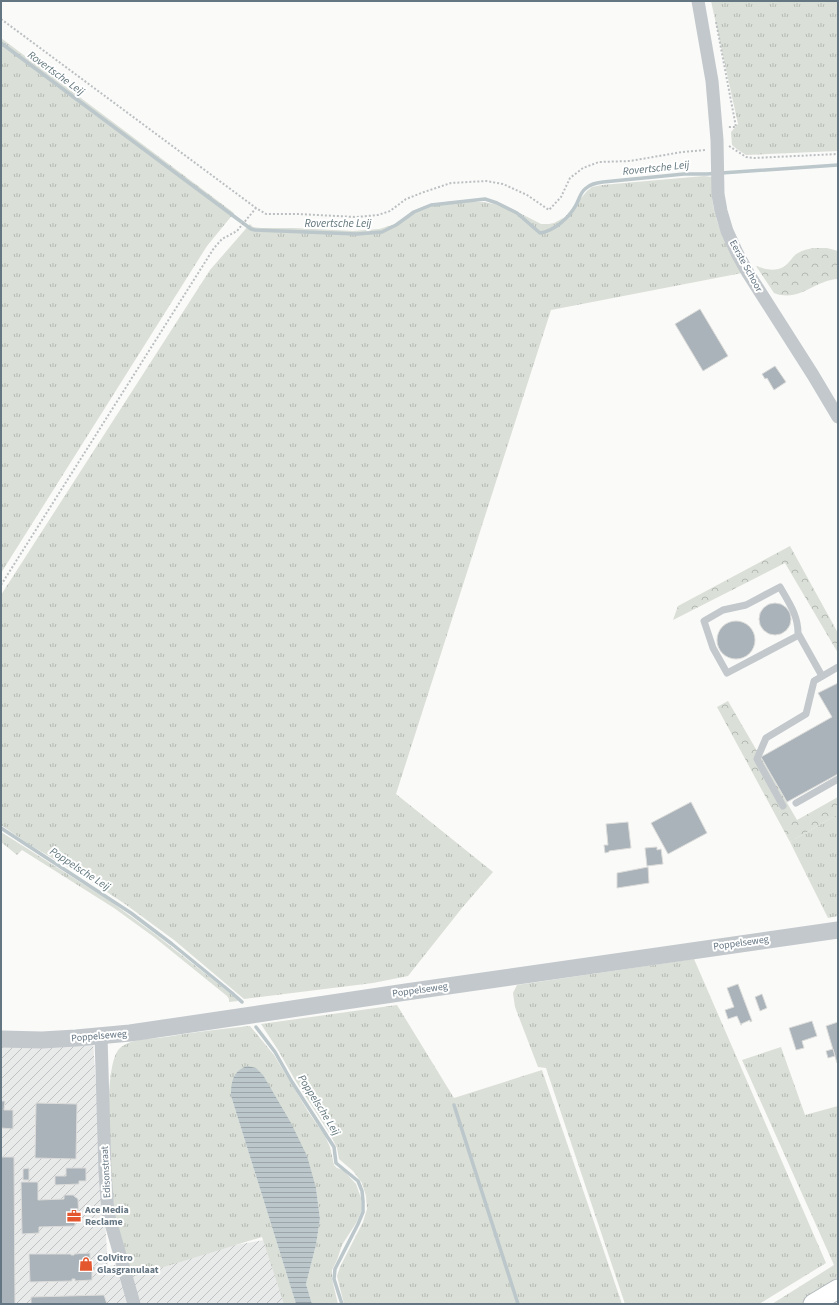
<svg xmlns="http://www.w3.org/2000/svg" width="839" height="1305" viewBox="0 0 839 1305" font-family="'Source Sans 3',sans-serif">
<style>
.industrial{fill:url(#industrial-furrows)}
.grass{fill:url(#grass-tufts)}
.forest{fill:url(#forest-crowns)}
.water{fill:url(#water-rules)}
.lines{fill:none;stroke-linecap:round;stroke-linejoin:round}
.stream{stroke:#bbc7cb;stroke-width:3.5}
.building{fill:#aab3b9;stroke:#dcdcda}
.secondary-casing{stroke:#b3babf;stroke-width:21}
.path{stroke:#bbbfc2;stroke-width:2;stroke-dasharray:2 2;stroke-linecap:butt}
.service{stroke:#c3c8cc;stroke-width:7}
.minor{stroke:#c3c8cc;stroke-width:13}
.tertiary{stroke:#c3c8cc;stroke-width:17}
.secondary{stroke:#fff;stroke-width:19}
.labels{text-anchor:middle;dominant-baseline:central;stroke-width:4;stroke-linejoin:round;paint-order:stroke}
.street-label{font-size:10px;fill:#657683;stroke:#fff}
.poi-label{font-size:10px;font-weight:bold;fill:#657683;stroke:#fff;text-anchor:start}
.water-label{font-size:11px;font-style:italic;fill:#60757c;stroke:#fff}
</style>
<defs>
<pattern id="industrial-furrows" width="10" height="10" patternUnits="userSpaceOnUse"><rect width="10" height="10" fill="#e8e9e9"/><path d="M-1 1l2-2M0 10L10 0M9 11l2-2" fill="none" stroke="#c0c1c2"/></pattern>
<pattern id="grass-tufts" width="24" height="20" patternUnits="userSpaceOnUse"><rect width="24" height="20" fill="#dadfd7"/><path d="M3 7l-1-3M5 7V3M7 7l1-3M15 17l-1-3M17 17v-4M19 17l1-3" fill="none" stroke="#b4b9b4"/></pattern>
<pattern id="forest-crowns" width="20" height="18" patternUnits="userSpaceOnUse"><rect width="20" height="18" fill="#dadfd7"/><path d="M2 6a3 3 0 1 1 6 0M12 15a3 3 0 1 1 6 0" fill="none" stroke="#b4b9b4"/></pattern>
<pattern id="water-rules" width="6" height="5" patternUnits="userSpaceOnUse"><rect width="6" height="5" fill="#bbc7cb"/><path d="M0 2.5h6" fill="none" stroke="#9ca6aa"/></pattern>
</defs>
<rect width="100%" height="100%" fill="#fafaf8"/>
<path class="industrial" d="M1 1036 93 1041 108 1266 265 1240 286 1304H1Z"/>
<g class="grass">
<path d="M711 1H838V151L746 155 738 150 732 145 731 132 738 124Z"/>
<path d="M1 38 234 213 207 246 1 573Z"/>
<path d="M704 176 712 177C712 186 712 196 713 205 717 229 731 252 742 273L551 310 396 794 493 872 462 908 408 976 373 983 244 999 174 940 125 904 86 878 30 845 1 825V595L210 270 250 224 253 227 261 228H294L353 231 379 229 396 224 412 211 427 205 453 201 484 202 503 206 512 209 541 224H549L554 223 565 217 587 191 592 187 602 185Z"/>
<path d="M838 814V916L828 918 790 842Z"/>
<path d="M1 832 110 901 155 934 236 998 238 1001 229 1002V999L227 996 154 937 114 908 22 850 17 855 1 842Z"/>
<path d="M694 959 826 1263 759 1304H625L546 1068 538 1067 515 1007 513 993 517 985Z"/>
<path d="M397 1005 454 1098 542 1070 622 1304H344L337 1276 340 1267 363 1222 367 1209 366 1196 362 1183 353 1171 339 1159 337 1148 330 1134 295 1080 278 1050 261 1024Z"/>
<path d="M250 1026 274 1055 309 1113 325 1136 330 1147 334 1165 337 1168 343 1170 356 1184 361 1198V1212L356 1223 342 1245 337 1260 332 1270V1279L338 1304H312L306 1284 316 1245 320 1219 316 1188 231 1096 296 1304H284L262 1237 131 1277C126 1256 118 1234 115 1212 110 1186 101 1064 120 1048 132 1038 151 1039 166 1037 194 1032 222 1029 250 1026Z"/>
<path d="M781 1047 805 1115 838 1106V1283L805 1304H772L834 1265 742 1060Z"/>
</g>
<g class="forest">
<path d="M814 248H827L838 251V279C814 280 800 303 774 293L756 266C767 270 780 273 789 262 792 259 794 255 798 253 803 250 808 249 814 248Z"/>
<path d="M790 546 838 633V653L785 563 673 620 678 606Z"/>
<path d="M728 701 797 820 838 797V814L790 842 717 707Z"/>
</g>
<path class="water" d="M248 1066 256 1068 263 1075 291 1123 307 1156 316 1188 320 1219 316 1245 306 1284 312 1304H296L231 1096C231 1082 233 1070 248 1066Z"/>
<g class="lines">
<g class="stream">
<path d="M1 43 251 229 255 230 357 234 382 232 396 225 414 212 431 205 485 199 497 203 517 213 540 233C554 231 569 218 576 205 579 200 580 193 585 189 590 184 596 183 603 182L684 174H707L838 165"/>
<path d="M1 828 131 913 172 944 232 993 242 1002"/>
<path d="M256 1027 275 1052 292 1082 334 1147 336 1163 358 1181 362 1191 363 1201V1212L358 1224 335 1269 334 1279 342 1304"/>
<path d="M454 1105 518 1304"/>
</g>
</g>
<g class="building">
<path d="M700 309 728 356 703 371 675 324Z"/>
<path d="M775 366 786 382 774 390 767 378 765 379 762 374Z"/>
<circle cx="775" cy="619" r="16"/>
<circle cx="736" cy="640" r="19"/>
<path d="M838 683V774L787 802 761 757 832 717 818 693Z"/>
<path d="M691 802 707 833 668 854 651 823Z"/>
<path d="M628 822 631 848 609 851V852L605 853 604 845H608L606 824Z"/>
<path d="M657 847V850L661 849 663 864 647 866 645 848Z"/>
<path d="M648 867 649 883 617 888V873Z"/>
<path d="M738 984 752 1021 750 1022V1020L741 1024 742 1025H741L737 1016 728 1019 725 1010 734 1007 727 988Z"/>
<path d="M762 994 767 1008 760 1011 755 997Z"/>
<path d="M812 1021 817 1036 802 1041 804 1048 796 1050 789 1028Z"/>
<path d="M838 1022V1063H837L826 1026Z"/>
<path d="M833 1049 835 1056 828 1058 826 1051Z"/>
<path d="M1 1101H5L4 1110H13V1129L1 1128Z"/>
<path d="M36 1103 77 1104 76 1159 35 1158Z"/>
<path d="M1 1157H14L15 1304H1Z"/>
<path d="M29 1168V1180H23V1169Z"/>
<path d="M66 1168H86V1181H79V1184L55 1185V1176H66Z"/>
<path d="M21 1182H38V1200L64 1199V1195H74V1196L78 1199 79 1223H75V1226L39 1227V1233L22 1234Z"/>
<path d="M90 1253V1266H93L95 1268 94 1270 92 1271V1280L75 1281V1279H72V1281L30 1282 29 1254H71V1255H74V1254Z"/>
<path d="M104 1295 107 1304H31V1297Z"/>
</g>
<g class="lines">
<defs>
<path id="secondary" d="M813 1304 838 1289"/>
</defs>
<use href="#secondary" class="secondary-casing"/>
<g class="path">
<path d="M1 19 256 208 266 214H298L356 217 378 215 390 211 406 199 424 192 451 183 486 181 503 184 527 195 549 210 561 197 570 178 583 168 599 162 630 161 682 152 706 150"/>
<path d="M716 22 736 127H727"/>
<path d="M729 146 746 157 754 158 838 154"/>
<path d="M1 585 214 248 222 239 237 231 256 208"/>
</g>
<g class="service">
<path d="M799 635 727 673 713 648 704 621 723 610 746 605 780 587C789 603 798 615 798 633L799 635 822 676"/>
<path d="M796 803 838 779"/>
<path d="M783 806 757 759 766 738 806 714 814 681 838 667"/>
</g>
<g class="minor">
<path d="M698 1 712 81 717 140 718 194 721 211 727 231 737 253 748 273 813 375 838 417"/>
<path d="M101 1036 105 1172 108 1213 134 1304"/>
</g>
<path class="tertiary" d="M1 1039 42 1040 76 1038 130 1033 406 992 838 930"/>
<use href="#secondary" class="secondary"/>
</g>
<defs>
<symbol id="office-bare" viewBox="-9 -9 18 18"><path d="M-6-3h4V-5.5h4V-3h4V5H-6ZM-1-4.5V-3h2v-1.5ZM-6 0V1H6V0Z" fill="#e4572e" stroke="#fff" stroke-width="2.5" paint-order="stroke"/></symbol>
<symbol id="shop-bare" viewBox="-9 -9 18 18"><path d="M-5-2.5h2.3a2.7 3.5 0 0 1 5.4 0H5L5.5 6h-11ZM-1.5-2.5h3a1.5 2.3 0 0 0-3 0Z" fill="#e4572e" stroke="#fff" stroke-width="2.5" paint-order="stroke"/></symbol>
</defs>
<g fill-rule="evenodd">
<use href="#office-bare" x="64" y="1206" width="20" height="20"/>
<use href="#shop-bare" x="76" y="1254" width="20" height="20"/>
</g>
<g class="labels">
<g class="street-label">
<text transform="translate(746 266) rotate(61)">Eerste Schoor</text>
<text transform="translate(741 943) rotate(-8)">Poppelseweg</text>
<text transform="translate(420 990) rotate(-8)">Poppelseweg</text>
<text transform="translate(99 1036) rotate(-5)">Poppelseweg</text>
<text transform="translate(106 1172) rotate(-93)">Edisonstraat</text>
</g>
<g class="poi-label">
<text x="85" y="1210">Ace Media<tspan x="85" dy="12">Reclame</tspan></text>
<text x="97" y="1258">ColVitro<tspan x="97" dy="12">Glasgranulaat</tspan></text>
</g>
<g class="water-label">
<text transform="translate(56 73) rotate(36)">Rovertsche Leij</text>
<text transform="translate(656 168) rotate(-6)">Rovertsche Leij</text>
<text x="338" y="223">Rovertsche Leij</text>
<text transform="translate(80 869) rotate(33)">Poppelsche Leij</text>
<text transform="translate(319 1105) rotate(58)">Poppelsche Leij</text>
</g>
</g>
<rect width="839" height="1305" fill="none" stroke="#657683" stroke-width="4"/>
</svg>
